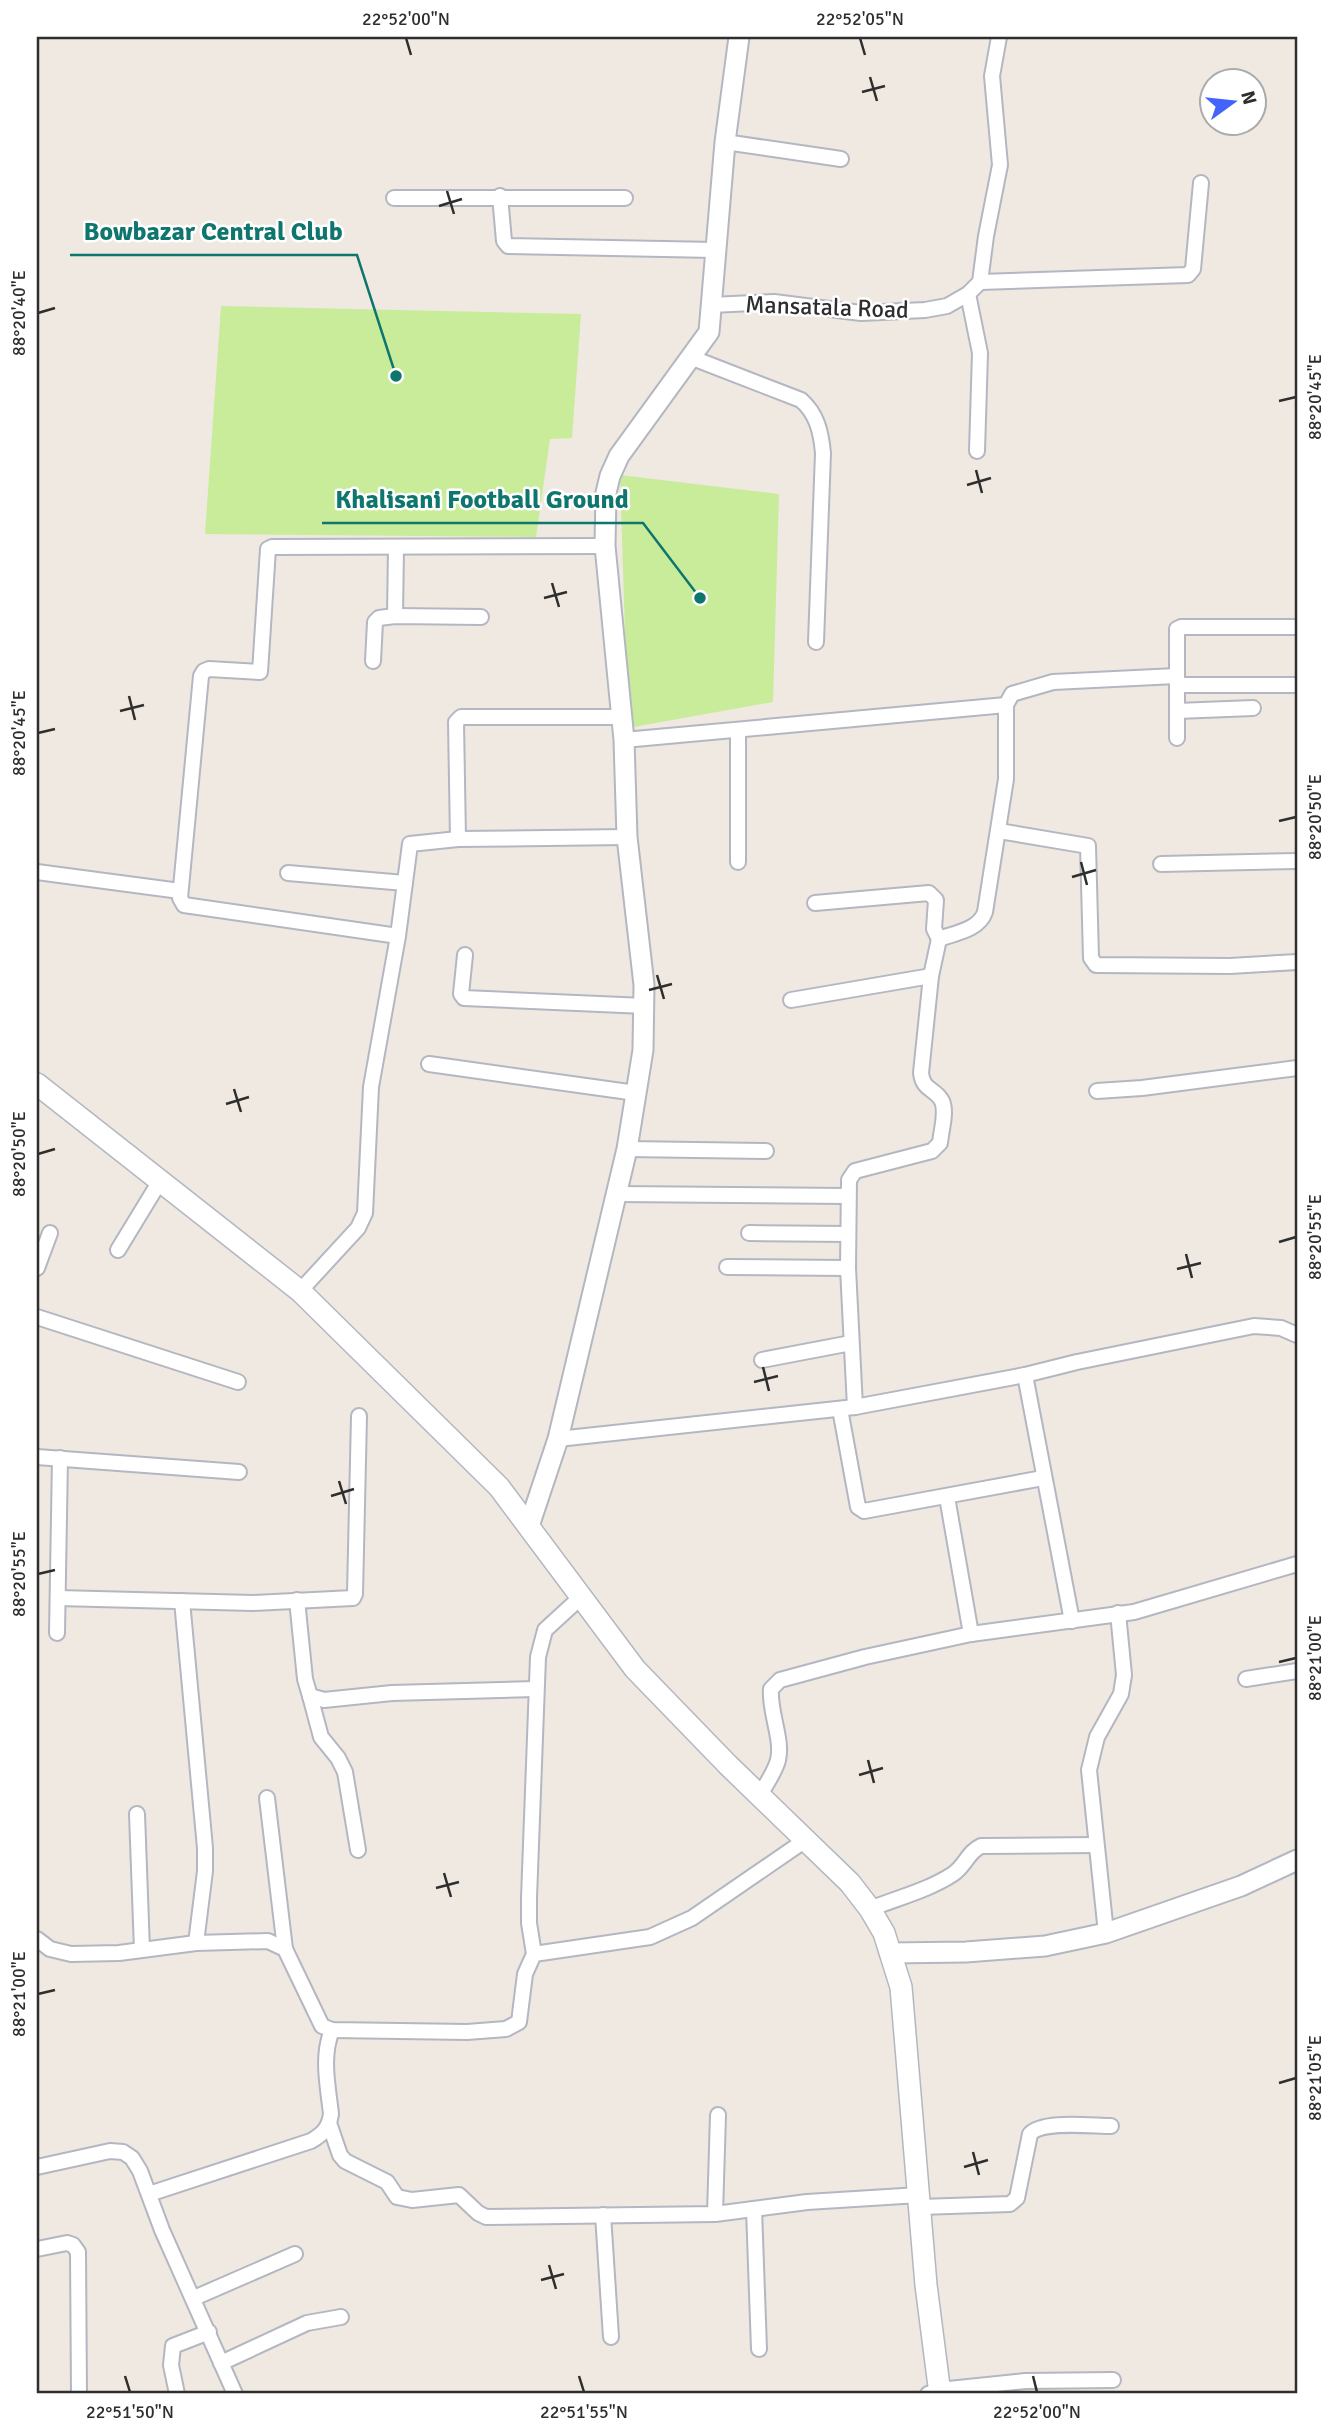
<svg xmlns="http://www.w3.org/2000/svg" width="1334" height="2431" viewBox="0 0 1334 2431" font-family="Signika,sans-serif">
<style>
.pitch{fill:#c9ec9a}
.lines{fill:none;stroke-linecap:round;stroke-linejoin:round}
.minor-casing{stroke:#b4b7c1;stroke-width:18}
.tertiary-casing{stroke:#b4b7c1;stroke-width:23}
.secondary-casing{stroke:#b4b7c1;stroke-width:24}
.minor{stroke:#fff;stroke-width:14}
.tertiary{stroke:#fff;stroke-width:19}
.secondary{stroke:#fff;stroke-width:21}
.ticks{fill:none;stroke:#2e2e2e;stroke-width:2.5}
.labels{text-anchor:middle;dominant-baseline:central;stroke-width:5;stroke-linejoin:round;paint-order:stroke}
.street-label{font-size:24px;fill:#2e2e2e;stroke:#fff}
.leader{fill:none;stroke:#0f766e;stroke-width:2.5}
.callout-dot{fill:#0f766e;stroke:#fff;stroke-width:2.5}
.callout-label{font-size:26px;text-anchor:middle;font-weight:bold;fill:#0f766e;stroke:#fff;stroke-width:5;stroke-linejoin:round;paint-order:stroke}
.neatline{fill:none;stroke:#2e2e2e;stroke-width:2.5}
.ticks-label{font-size:18px;text-anchor:middle;fill:#2e2e2e}
</style>
<rect width="100%" height="100%" fill="#efe9e1"/>
<g class="pitch">
<path d="M221 306 581 314 572 438 550 439 536 537 205 534Z"/>
<path d="M620 475 779 494 773 702 628 728Z"/>
</g>
<g class="lines">
<defs>
<g id="minor">
<path d="M725 142 841 159"/>
<path d="M500 196 504 241 508 246 715 250"/>
<path d="M394 198H625"/>
<path d="M980 282 1188 275 1193 269 1201 183"/>
<path d="M968 294 980 353 977 451"/>
<path d="M711 305 774 302 861 313 925 310 947 306 968 294 980 282 986 236 1000 165 992 76 999 37"/>
<path d="M690 357 801 400C817 414 821 432 823 453L816 642"/>
<path d="M395 616 396 547"/>
<path d="M373 661 375 622 379 618 395 616 481 617"/>
<path d="M1177 685H1297"/>
<path d="M1177 711 1253 708"/>
<path d="M1177 738V629L1181 627H1297"/>
<path d="M624 740 1006 705"/>
<path d="M999 831 1088 846 1091 958 1096 965 1230 966 1297 962"/>
<path d="M458 839 456 722 461 717H622"/>
<path d="M738 862V731"/>
<path d="M1161 864 1297 861"/>
<path d="M37 872 180 891"/>
<path d="M288 873 405 883"/>
<path d="M815 903 929 893 936 900 934 929 939 939"/>
<path d="M398 936 184 905 180 898 201 676 204 671 209 669 260 672 268 549 272 547 605 546"/>
<path d="M465 955 461 994 464 998 645 1006"/>
<path d="M791 1000 931 976"/>
<path d="M429 1064 636 1093"/>
<path d="M1097 1091 1142 1088 1297 1068"/>
<path d="M627 1149 766 1151"/>
<path d="M616 1194 848 1196"/>
<path d="M749 1233 848 1234"/>
<path d="M118 1250 160 1181"/>
<path d="M727 1267 848 1268"/>
<path d="M37 1268 50 1233"/>
<path d="M300 1291 358 1228 365 1213 371 1087 398 936 410 844 458 839 627 837"/>
<path d="M37 1317 238 1382"/>
<path d="M762 1360 851 1343"/>
<path d="M1025 1375 1072 1621"/>
<path d="M855 1407 848 1268 849 1180 855 1171 932 1151 940 1143C941 1131 947 1112 942 1101 935 1088 923 1091 921 1073L931 976 939 939C955 933 979 930 985 912L1006 779V705L1012 694 1053 682 1176 676"/>
<path d="M840 1409 858 1507 864 1511 1043 1478"/>
<path d="M558 1439 855 1407 1025 1375 1077 1362 1254 1326 1281 1328 1297 1335"/>
<path d="M37 1457 239 1472"/>
<path d="M947 1497 971 1634"/>
<path d="M58 1598 253 1603 353 1598 355 1594 359 1416"/>
<path d="M297 1600 305 1679 310 1696 324 1700 392 1693 535 1689"/>
<path d="M182 1601 205 1848V1871L196 1943"/>
<path d="M57 1633 60 1458"/>
<path d="M1246 1679 1297 1671"/>
<path d="M310 1696 321 1737 338 1758 345 1772 358 1850"/>
<path d="M760 1795C766 1784 775 1772 778 1760 783 1739 769 1712 771 1689L780 1680 865 1657 971 1634 1134 1612 1297 1564"/>
<path d="M267 1798 285 1949"/>
<path d="M137 1814 142 1950"/>
<path d="M870 1909C897 1898 929 1890 953 1874 965 1866 968 1852 981 1846L1096 1845"/>
<path d="M1106 1933 1089 1770 1097 1737 1121 1694 1124 1675 1118 1613"/>
<path d="M37 1939 50 1949 71 1954 119 1953 196 1943 268 1941 285 1949 322 2026 332 2030 467 2032 506 2029 519 2022 525 1974 534 1954 650 1937 692 1918 807 1839"/>
<path d="M534 1954 529 1923V1898L538 1657 545 1630 581 1597"/>
<path d="M329 2123 340 2155 345 2161 387 2182 397 2197 412 2200 459 2195 478 2213 486 2217 715 2214 807 2202 919 2195"/>
<path d="M37 2167 110 2151 123 2152 132 2158 140 2171 162 2230 235 2394"/>
<path d="M149 2194 311 2141C323 2134 329 2128 331 2114 328 2086 321 2057 332 2030"/>
<path d="M920 2207 1010 2204 1017 2198 1030 2134C1042 2120 1092 2126 1111 2126"/>
<path d="M754 2209 759 2349"/>
<path d="M715 2214 718 2115"/>
<path d="M603 2215 611 2337"/>
<path d="M37 2249 67 2243 73 2245 78 2252 79 2394"/>
<path d="M194 2298 295 2254"/>
<path d="M221 2363 307 2323 341 2317"/>
<path d="M177 2394 171 2365 173 2346 209 2332"/>
<path d="M928 2394 939 2390 1025 2381 1113 2380"/>
</g>
<g id="tertiary">
<path d="M529 1526 558 1439 627 1149 643 1050 644 985 627 837 624 740 605 546 606 493 610 476 619 456 709 332 725 142 739 37"/>
<path d="M890 1953 966 1952 1045 1946 1106 1933 1241 1886 1297 1860"/>
</g>
<path id="secondary" d="M37 1084 300 1291 499 1487 635 1669 728 1765 850 1883 870 1909 884 1933 901 1987 926 2285 940 2394"/>
</defs>
<use href="#minor" class="minor-casing"/>
<use href="#tertiary" class="tertiary-casing"/>
<use href="#secondary" class="secondary-casing"/>
<use href="#minor" class="minor"/>
<use href="#tertiary" class="tertiary"/>
<use href="#secondary" class="secondary"/>
</g>
<path class="ticks" d="M406 38 411 55M860 38 865 55M870 77 877 101M862 92 885 86M447 191 454 214M439 206 462 199M38 313 55 308M1279 401 1296 397M976 470 982 493M967 485 991 478M552 583 559 607M544 598 567 592M129 696 135 720M120 711 144 705M38 733 55 729M1279 821 1296 817M1081 862 1087 885M1072 877 1096 870M657 975 664 999M649 990 672 984M234 1089 241 1112M226 1104 249 1097M38 1154 55 1149M1279 1242 1296 1237M1186 1254 1192 1278M1177 1269 1201 1263M763 1367 769 1391M754 1382 778 1376M339 1481 346 1504M331 1496 354 1489M38 1574 55 1570M1279 1662 1296 1658M868 1760 874 1783M859 1775 883 1768M444 1873 451 1897M436 1888 459 1882M38 1994 55 1990M1279 2083 1296 2078M973 2152 979 2175M964 2167 988 2160M549 2265 556 2289M541 2280 564 2274M125 2376 130 2392M579 2376 584 2392M1033 2376 1037 2392"/>
<g class="labels">
<g class="street-label">
<text transform="translate(827 307) rotate(2)">Mansatala Road</text>
</g>
</g>
<path class="leader" d="M396 376L357 255H70M700 598L643 523H322"/>
<g class="callout-dot">
<circle cx="396" cy="376" r="7"/>
<circle cx="700" cy="598" r="7"/>
</g>
<g class="callout-label">
<text x="213" y="240">Bowbazar Central Club</text>
<text x="482" y="508">Khalisani Football Ground</text>
</g>
<rect width="1334" height="2431" fill="none" stroke="#ffffff" stroke-width="77"/>
<g transform="translate(1233 102) rotate(75)"><circle r="33" fill="#ffffff" stroke="#ababab" stroke-width="2"/>
<path d="M0-5L12 26L0 18L-12 26Z" fill="#4264fb"/>
<text y="-10" font-size="19" font-weight="bold" text-anchor="middle" fill="#2e2e2e">N</text>
</g>
<rect x="38" y="38" width="1258" height="2354" class="neatline"/>
<g class="ticks-label">
<text x="406" y="25">22°52'00"N</text>
<text x="860" y="25">22°52'05"N</text>
<text transform="translate(19 313) rotate(-90)" y="6">88°20'40"E</text>
<text transform="translate(1315 397) rotate(-90)" y="6">88°20'45"E</text>
<text transform="translate(19 733) rotate(-90)" y="6">88°20'45"E</text>
<text transform="translate(1315 817) rotate(-90)" y="6">88°20'50"E</text>
<text transform="translate(19 1154) rotate(-90)" y="6">88°20'50"E</text>
<text transform="translate(1315 1237) rotate(-90)" y="6">88°20'55"E</text>
<text transform="translate(19 1574) rotate(-90)" y="6">88°20'55"E</text>
<text transform="translate(1315 1658) rotate(-90)" y="6">88°21'00"E</text>
<text transform="translate(19 1994) rotate(-90)" y="6">88°21'00"E</text>
<text transform="translate(1315 2078) rotate(-90)" y="6">88°21'05"E</text>
<text x="130" y="2418">22°51'50"N</text>
<text x="584" y="2418">22°51'55"N</text>
<text x="1037" y="2418">22°52'00"N</text>
</g>
</svg>
